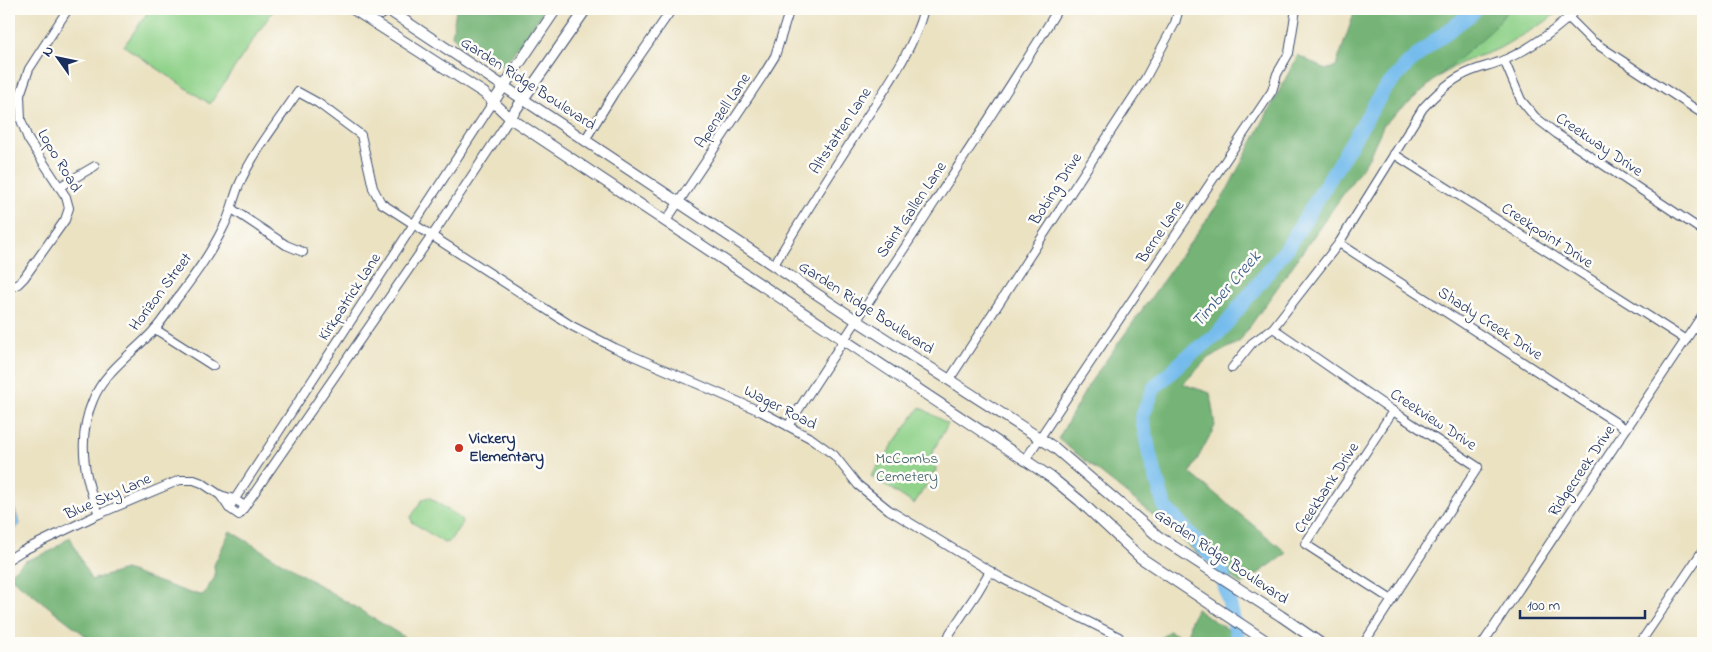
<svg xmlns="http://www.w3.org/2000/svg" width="1712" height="652" viewBox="0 0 1712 652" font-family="'Indie Flower',sans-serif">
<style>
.green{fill:#90d28a;stroke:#568074}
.forest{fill:#74b476;stroke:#48726a}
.water{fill:#75bced;stroke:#4876a6}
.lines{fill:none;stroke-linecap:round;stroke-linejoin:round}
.river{stroke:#75bced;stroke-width:15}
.minor-casing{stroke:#3a4a6d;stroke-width:10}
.major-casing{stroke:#3a4a6d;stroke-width:12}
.minor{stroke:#fff;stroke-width:8}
.major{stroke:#fff;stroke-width:10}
.poi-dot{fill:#c8321e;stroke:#fdfcf7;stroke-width:2}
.labels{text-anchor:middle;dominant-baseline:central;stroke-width:5;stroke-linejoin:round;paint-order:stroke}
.street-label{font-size:16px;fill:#1b2f5e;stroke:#fdfcf7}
.poi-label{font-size:16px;font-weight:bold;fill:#1b2f5e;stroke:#fdfcf7;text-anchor:start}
.park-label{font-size:16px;fill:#3e606b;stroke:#fdfcf7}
.water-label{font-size:18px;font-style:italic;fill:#365989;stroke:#fdfcf7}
</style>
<rect width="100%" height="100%" fill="#fdfcf7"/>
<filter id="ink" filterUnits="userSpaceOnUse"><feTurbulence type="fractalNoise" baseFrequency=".02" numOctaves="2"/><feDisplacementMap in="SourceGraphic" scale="10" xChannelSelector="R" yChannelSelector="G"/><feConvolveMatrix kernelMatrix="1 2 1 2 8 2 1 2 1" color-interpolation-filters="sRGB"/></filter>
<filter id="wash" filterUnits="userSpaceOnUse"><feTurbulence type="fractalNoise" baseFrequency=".0096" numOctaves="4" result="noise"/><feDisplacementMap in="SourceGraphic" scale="20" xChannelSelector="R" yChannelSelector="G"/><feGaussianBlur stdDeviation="1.12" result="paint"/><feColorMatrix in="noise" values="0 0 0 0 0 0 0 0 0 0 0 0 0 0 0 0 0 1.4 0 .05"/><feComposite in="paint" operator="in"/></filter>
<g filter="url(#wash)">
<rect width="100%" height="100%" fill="#ebe2c2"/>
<g class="green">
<path d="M150 9H169L174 13 177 9H274L210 104 124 46Z"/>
<path d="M1360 9H1561L1545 22 1498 49 1460 63 1411 94 1360 18Z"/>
<path d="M920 407 948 424 933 451 936 470 914 504 871 476Z"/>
<path d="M429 497 461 519 462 523 449 542 444 543 412 522 411 517 423 499Z"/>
</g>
<g class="forest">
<path d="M456 9H545L507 62 495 66 463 47 452 36Z"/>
<path d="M1371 9H1509L1492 30 1384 124 1368 159 1239 342 1207 359 1183 384 1210 393 1215 426 1190 473 1287 553 1242 585 1196 552 1142 506 1058 439 1089 384 1225 194 1298 55 1326 70 1336 66 1355 11Z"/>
<path d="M230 531 414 643H95L9 576V574L25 561 51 551 70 537 91 580 125 570 190 593 203 595 215 577 214 565Z"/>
<path d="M1196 609 1249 643H1155L1169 631 1188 640 1190 623Z"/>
</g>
<path class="water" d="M9 505 14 508 20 524 9 535Z"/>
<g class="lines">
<path class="river" d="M1239 643 1220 565 1165 508 1150 457 1142 417 1154 388 1187 357 1217 335 1288 247 1383 91 1408 64 1437 39 1471 14 1475 9"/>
</g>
</g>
<g filter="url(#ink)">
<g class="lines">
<defs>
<g id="minor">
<path d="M1569 18 1592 41 1703 114"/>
<path d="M1504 60 1521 100 1535 117 1557 134 1703 231"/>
<path d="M585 140 614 93 672 9"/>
<path d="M1394 154 1686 340"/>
<path d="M59 187 95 166"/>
<path d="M232 209 286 245 303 252"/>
<path d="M666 221 762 77 775 56 788 15 787 9"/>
<path d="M1339 243 1626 429"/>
<path d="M774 265C802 217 833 170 863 123 886 87 913 51 924 9"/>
<path d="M9 288 18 284 24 278 65 220 69 208 66 197 28 139 21 120 20 95 29 69 68 9"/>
<path d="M1273 328 1393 411 1478 467 1364 643"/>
<path d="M155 329 213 366"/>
<path d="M1232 368 1252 343 1273 328 1339 243 1423 108C1434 96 1446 84 1461 76 1475 68 1490 66 1504 60 1526 51 1562 27 1576 9"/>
<path d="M949 380 1145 79 1175 23 1179 9"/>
<path d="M788 426C877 287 972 150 1058 9"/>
<path d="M1025 460 1272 91 1277 74 1289 53 1296 9"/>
<path d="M220 495 229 508 239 515 440 224 510 118"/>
<path d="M229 508 494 101"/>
<path d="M99 514C84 478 77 437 93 400 105 370 135 352 155 329 162 321 168 312 173 304 191 280 210 255 223 228 231 214 233 199 239 185 252 154 279 120 298 92L318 103 361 135 373 188 381 203 572 326 615 348 762 412 812 439 834 455 858 485 889 510 1003 579 1119 637"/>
<path d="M9 559 22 551 99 514 180 480H194L202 483 220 495 234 499 245 506"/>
<path d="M1392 600 1305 544 1393 411"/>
<path d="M946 643 950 633 977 593 990 571"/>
<path d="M1483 643 1703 314"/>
<path d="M1640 643 1703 550"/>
</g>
<g id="major">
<path d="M353 9 484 93 510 118 1052 478 1080 501 1141 558 1269 643"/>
<path d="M366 9 381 14 388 10"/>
<path d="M387 9 856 320 1055 448 1159 537 1281 616 1320 643"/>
<path d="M494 101 556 9"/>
<path d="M510 118 586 9"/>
</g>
</defs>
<use href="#minor" class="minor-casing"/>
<use href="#major" class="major-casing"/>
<use href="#minor" class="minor"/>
<use href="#major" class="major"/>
</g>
</g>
<circle class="poi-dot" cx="459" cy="448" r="5"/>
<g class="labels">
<g class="street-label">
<text transform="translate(528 84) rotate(33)">Garden Ridge Boulevard</text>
<text transform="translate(723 111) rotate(-56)">Apenzell Lane</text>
<text transform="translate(841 131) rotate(-57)">Altstatten Lane</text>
<text transform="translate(1599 145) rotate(34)">Creekway Drive</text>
<text transform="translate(59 161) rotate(59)">Lopo Road</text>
<text transform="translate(1056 189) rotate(-57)">Bobing Drive</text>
<text transform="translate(912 210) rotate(-56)">Saint Gallen Lane</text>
<text transform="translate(1161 232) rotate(-56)">Berne Lane</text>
<text transform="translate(1547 236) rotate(33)">Creekpoint Drive</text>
<text transform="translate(161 292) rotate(-53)">Horizon Street</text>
<text transform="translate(350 297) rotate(-57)">Kirkpatrick Lane</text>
<text transform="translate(866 308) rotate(33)">Garden Ridge Boulevard</text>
<text transform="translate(1490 324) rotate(33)">Shady Creek Drive</text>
<text transform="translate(780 408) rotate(27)">Wager Road</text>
<text transform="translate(1433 420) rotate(33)">Creekview Drive</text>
<text transform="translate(1582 471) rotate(-56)">Ridgecreek Drive</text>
<text transform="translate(1327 488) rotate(-57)">Creekbank Drive</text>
<text transform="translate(108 497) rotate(-24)">Blue Sky Lane</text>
<text transform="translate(1221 557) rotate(34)">Garden Ridge Boulevard</text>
</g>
<g class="poi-label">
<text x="469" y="439">Vickery<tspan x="469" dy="18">Elementary</tspan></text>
</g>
<g class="park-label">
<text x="907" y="459">McCombs<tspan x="907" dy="18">Cemetery</tspan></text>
</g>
<g class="water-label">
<text transform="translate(1227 290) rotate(-49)">Timber Creek</text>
</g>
</g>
<rect width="1712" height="652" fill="none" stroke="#fdfcf7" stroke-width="30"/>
<g transform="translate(58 58) rotate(303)" stroke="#fdfcf7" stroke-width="4" paint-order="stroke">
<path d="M0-4L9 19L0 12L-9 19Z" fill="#1b2f5e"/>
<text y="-8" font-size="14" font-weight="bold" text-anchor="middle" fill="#1b2f5e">N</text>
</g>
<path d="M1520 610v8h125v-8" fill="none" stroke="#1b2f5e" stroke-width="2.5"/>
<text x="1527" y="610" font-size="15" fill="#1b2f5e" stroke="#fdfcf7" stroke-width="4" paint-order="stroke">100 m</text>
</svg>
